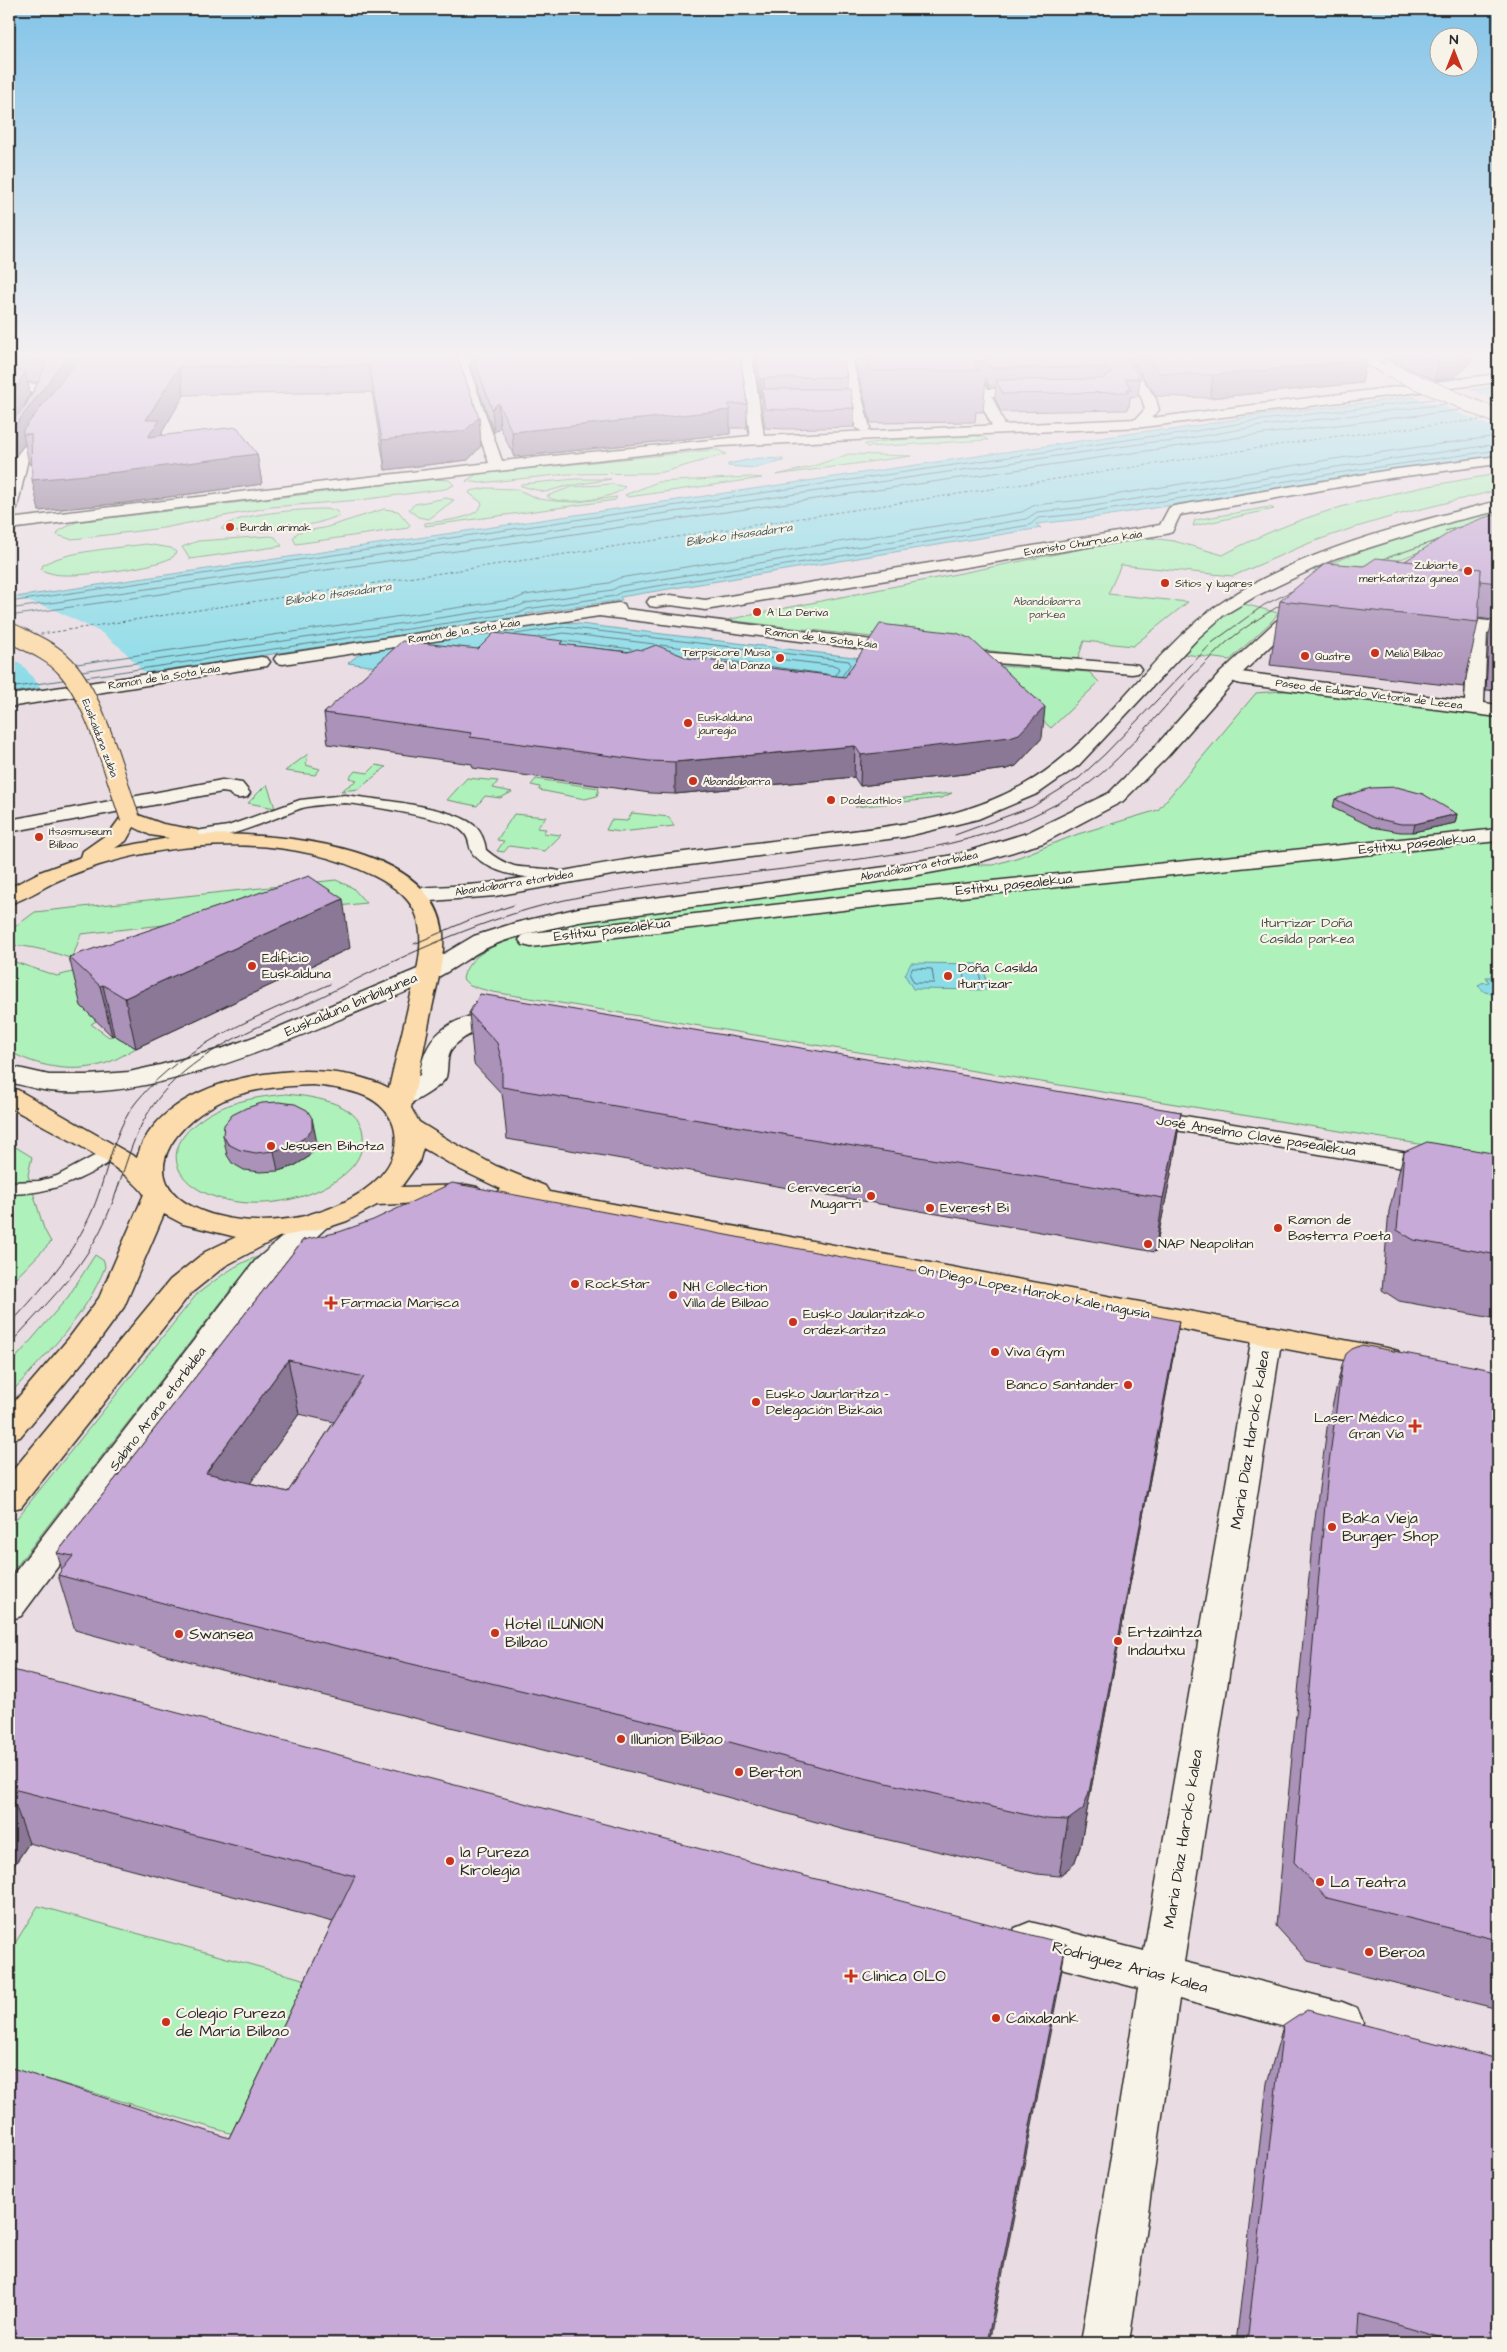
<svg xmlns="http://www.w3.org/2000/svg" width="1507" height="2352" viewBox="0 0 1507 2352" font-family="'Architects Daughter',sans-serif">
<style>
.green{fill:#aff1ba;stroke:#6d8e72}
.water{fill:#8cdce8;stroke:#65959c}
.pier{fill:#e9dde3}
.lines{fill:none;stroke-linecap:round;stroke-linejoin:round}
.shore{stroke:#527277;stroke-width:1}
.ferry{stroke:#43575a;stroke-width:1;stroke-dasharray:3 2.5;stroke-linecap:butt}
.service-casing{stroke:#2b2b2b;stroke-width:3}
.pedestrian-casing{stroke:#2b2b2b;stroke-width:3}
.minor-casing{stroke:#2b2b2b;stroke-width:3}
.secondary-casing{stroke:#2b2b2b;stroke-width:3}
.primary-casing{stroke:#2b2b2b;stroke-width:3}
.service{fill:#f7f3e8;fill-rule:evenodd}
.pedestrian{fill:#f7f3e8;fill-rule:evenodd}
.minor{fill:#f7f3e8;fill-rule:evenodd}
.secondary{fill:#f7f3e8;fill-rule:evenodd}
.primary{fill:#fcdcac;fill-rule:evenodd}
.tram{stroke:#2b2b2b;stroke-width:1}
.secondary-bridge-casing{stroke:#2b2b2b;stroke-width:16;stroke-linecap:butt}
.primary-bridge-casing{stroke:#2b2b2b;stroke-width:21;stroke-linecap:butt}
.secondary-bridge{stroke:#f7f3e8;stroke-width:14}
.primary-bridge{stroke:#fcdcac;stroke-width:19}
.wall{fill:#ab92b9;stroke:#2b2b2b;fill-rule:evenodd}
.shaded-wall{fill:#8b7796;stroke:#2b2b2b}
.building{fill:#c7aad7;stroke:#2b2b2b;fill-rule:evenodd}
.poi-dot{fill:#c8321e;stroke:#f7f3e8;stroke-width:2}
.labels{text-anchor:middle;dominant-baseline:central;stroke-width:4.5;stroke-linejoin:round;paint-order:stroke}
.far-poi-label{font-size:11px;fill:#2b2b2b;stroke:#f7f3e8;text-anchor:start}
.far-street-label{font-size:11px;fill:#2b2b2b;stroke:#f7f3e8}
.far-park-label{font-size:11px;fill:#455348;stroke:#f7f3e8}
.far-water-label{font-size:12px;font-style:italic;fill:#43575a;stroke:#f7f3e8}
.street-label{font-size:14px;fill:#2b2b2b;stroke:#f7f3e8}
.park-label{font-size:14px;fill:#455348;stroke:#f7f3e8}
.poi-label{font-size:14px;fill:#2b2b2b;stroke:#f7f3e8;text-anchor:start}
.near-street-label{font-size:16px;fill:#2b2b2b;stroke:#f7f3e8}
.near-poi-label{font-size:16px;fill:#2b2b2b;stroke:#f7f3e8;text-anchor:start}
</style>
<rect width="100%" height="100%" fill="#e9dde3"/>
<filter id="ink" filterUnits="userSpaceOnUse"><feTurbulence type="fractalNoise" baseFrequency=".02" numOctaves="2"/><feDisplacementMap in="SourceGraphic" scale="10" xChannelSelector="R" yChannelSelector="G"/><feConvolveMatrix kernelMatrix="1 2 1 2 8 2 1 2 1" color-interpolation-filters="sRGB"/></filter>
<g filter="url(#ink)">
<g class="green">
<path d="M976 436 983 437 988 440 867 447 865 444 894 440Z"/>
<path d="M712 450H718L726 454 663 472 651 473 567 474 480 483 466 481 477 474Z"/>
<path d="M849 454 911 456 776 475 811 467Z"/>
<path d="M1498 474V490L1397 515 1350 529 1312 542 1233 576 1121 565 1108 594 1188 602 1133 646 1084 641 1077 661 726 620 1142 537 1174 541 1223 555C1308 508 1404 489 1498 474Z"/>
<path d="M750 477 762 478 628 497 625 495 658 482Z"/>
<path d="M432 479 449 480 454 485 445 489 360 500 271 507 163 528 82 538 70 539 57 535 59 531 76 522Z"/>
<path d="M576 479H611L563 487 545 492 521 486V484Z"/>
<path d="M612 484 625 487C616 499 557 507 547 496L571 487Z"/>
<path d="M486 488 516 489 539 499 555 501 576 502 617 497 615 500 425 526V523C439 521 479 520 482 503L469 493 470 491Z"/>
<path d="M446 498 454 500 429 519 418 517 409 509 415 504Z"/>
<path d="M1270 507 1274 509 1193 526 1195 520Z"/>
<path d="M326 509 335 510 340 515C312 528 250 537 221 529 233 513 305 509 326 509Z"/>
<path d="M384 509 398 511 410 525 408 528 296 544 293 538 298 532 324 528Z"/>
<path d="M1498 510V527L1441 543 1348 580 1313 570 1405 535Z"/>
<path d="M270 536 275 537 282 546 190 559 182 547 198 541Z"/>
<path d="M146 544 171 548 176 552 174 556C161 567 84 576 64 575 56 575 49 573 41 570L43 565C64 551 119 548 146 544Z"/>
<path d="M1244 604 1278 613 1272 621 1230 660 1184 654C1201 637 1219 608 1244 604Z"/>
<path d="M986 665 1089 672 1099 682 1051 728 983 668Z"/>
<path d="M1295 690 1498 714V1157L493 992 470 986 463 979C468 942 542 931 571 923L965 865H993L1019 857 1078 834 1158 810 1256 693Z"/>
<path d="M308 754 306 765 320 769 315 775 285 771Z"/>
<path d="M376 765 386 767 359 789 341 791 357 780 349 778 355 771 368 773Z"/>
<path d="M467 778 498 781 493 788 512 792 500 798 485 796 477 806 447 800Z"/>
<path d="M536 779 599 788 597 796 585 799 539 790 540 787 531 785Z"/>
<path d="M267 784 275 808 248 803Z"/>
<path d="M952 793 941 798 855 807 877 801Z"/>
<path d="M632 813 669 817 674 826 621 832 606 830 611 820 627 821Z"/>
<path d="M514 814 546 817 537 828 546 829 543 833 561 835 545 851 509 846 504 852 497 851 504 841 497 840Z"/>
<path d="M336 880 353 888 366 903 81 934 72 959C51 951 31 946 9 945V931L35 912Z"/>
<path d="M9 960 57 976 72 972 95 1001 81 1006 96 1021 91 1024 109 1037 114 1035 136 1048C125 1054 113 1062 100 1065 71 1073 35 1066 9 1051Z"/>
<path d="M286 1094C315 1097 367 1103 363 1142 362 1152 357 1162 350 1169 320 1199 266 1209 226 1200 177 1189 155 1151 203 1118 228 1101 257 1097 286 1094Z"/>
<path d="M9 1143 32 1157 28 1175 44 1229 51 1242 9 1285Z"/>
<path d="M95 1255 104 1261 105 1267C86 1317 44 1356 9 1395V1366L68 1297Z"/>
<path d="M267 1255 251 1268 232 1288 9 1576V1528L197 1294C219 1278 240 1259 267 1255Z"/>
<path d="M38 1906 332 1987 257 2141 9 2068V1953Z"/>
</g>
<g class="water">
<path d="M1497 387 1498 455 1337 478 1092 518 1036 524 1041 528 620 597 622 600 526 614 528 616 9 693V598L1162 429 1166 431 1253 416Z"/>
<path d="M758 458 783 459V461L755 468 728 466V464Z"/>
<path d="M563 622 861 658 829 706 405 671 348 663 363 651Z"/>
<path d="M1496 960H1498V1000L1495 994 1485 992 1478 986 1481 983 1489 982 1486 977H1492L1491 974H1496L1491 962H1497Z"/>
<path d="M911 963 984 964 987 990 913 989 905 975Z"/>
</g>
<g class="pier">
<path d="M1465 388 1490 397 1488 399 1498 403V430L1441 405 1425 402 1411 394Z"/>
<path d="M9 596 53 609 102 633 122 649 147 675 43 691 25 668 9 655Z"/>
</g>
<g class="lines">
<g class="shore">
<path d="M9 602 1161 435 1167 436 1254 421 1435 399"/>
<path d="M9 609 1160 441 1168 442 1254 427 1446 404"/>
<path d="M9 616 1256 435 1460 410"/>
<path d="M515 634 564 627 849 661 850 665 842 676"/>
<path d="M539 637 564 633 654 644"/>
<path d="M565 641 632 649"/>
<path d="M660 645 837 666 839 669 836 675"/>
<path d="M685 655 826 674"/>
<path d="M77 664 516 599 525 595 609 583 619 578 1022 512 1035 505 1083 500 1334 459 1498 436"/>
<path d="M82 671 519 606 526 603 612 590 620 586 1026 519 1037 512 1086 507 1336 467 1498 444"/>
<path d="M86 677 522 612 527 609 615 596 621 592 1030 525 1038 518 1088 513 1337 473 1498 450"/>
<path d="M9 688 63 680"/>
<path d="M913 968 932 969 934 983H914L910 975Z"/>
<path d="M965 969 979 970 981 984H965L963 971Z"/>
</g>
<path class="ferry" d="M35 635 1331 437 1488 419"/>
<defs>
<g id="service">
<path d="M345 795C377 800 453 806 475 826 482 833 485 842 486 850 494 857 504 863 514 866 526 869 562 867 569 876L561 881C532 877 497 878 475 856 465 846 475 838 455 826 444 819 358 803 344 803 331 804 314 805 302 808 284 814 199 853 187 835L189 832 228 826 300 800Z"/>
<path d="M111 1147 118 1149 120 1153 118 1157C83 1180 51 1194 9 1194V1182L39 1181 57 1176Z"/>
</g>
<g id="pedestrian">
<path d="M847 359 853 363 870 428 868 431 863 432 856 428 841 363Z"/>
<path d="M976 373 981 374 988 389 1032 388 1039 392 1032 396H992L1004 423 1002 426H992L978 397H947L940 393 947 389H975L969 377Z"/>
<path d="M1498 456V464L1390 478 1180 515 1172 532 1166 534 705 610 671 605 656 607 650 606 647 602 650 598 671 595 705 600 1160 525 1169 508 1174 506 1390 470Z"/>
<path d="M618 603 624 604 626 609 904 644 910 645 913 649 910 653 904 654 599 616 283 664 277 663 274 659 277 655 283 654Z"/>
<path d="M1492 621 1498 622V630L1487 634 1484 703 1498 705V717L1241 684 1234 682 1232 678 1234 674 1241 672 1465 701 1469 631 1472 627Z"/>
<path d="M954 650 1132 664 1138 665 1141 669 1138 673 1132 674 948 659 945 655 948 651Z"/>
<path d="M261 657 267 658 270 662 267 666 9 707V695Z"/>
<path d="M1498 829V841L894 904 531 947 523 945 519 940 523 935 531 933 894 891Z"/>
</g>
<g id="minor">
<path d="M450 353H462L465 358 506 357 512 361 506 365H468L502 461 750 436 740 362 700 361 698 358 700 355 704 354H891L897 358 891 362H753L764 436 1136 419 1145 409 1142 399 1113 353H1125L1156 399 1159 410 1151 418 1498 374V382L1143 427 721 446 300 493 9 529V519L489 463 455 365 422 366 416 362 422 358H452Z"/>
<path d="M9 383 41 384 48 388 33 419H23L21 416 33 392 9 391Z"/>
<path d="M48 419 55 423 28 459 17 508 14 511 9 513 10 469 14 459 43 420Z"/>
<path d="M1498 501V511L1454 521 1336 558 1256 596 1224 615 1198 638 1079 765 1039 793 978 819 904 837 612 875 495 896 418 902 410 900 407 895 410 890 418 888C444 886 470 886 495 882 550 875 604 862 659 855 712 849 765 842 819 835 889 827 962 820 1025 784 1087 750 1135 677 1188 629 1262 560 1401 525 1498 501Z"/>
<path d="M1306 607 1312 608 1315 612 1312 616 1288 629 1235 680 1167 757 1123 801 1043 843 962 867 885 881 579 922C550 929 519 934 491 946 472 954 455 969 436 978 404 994 370 1006 338 1020 253 1056 144 1100 49 1091 36 1089 22 1085 9 1082V1066L49 1075H89L129 1072 160 1065 224 1048 272 1030 420 968 474 936 515 923 579 908 885 867 959 854 1027 833 1109 793 1153 749 1221 672 1276 621Z"/>
<path d="M1441 616 1498 622V632L1435 625 1432 621 1435 617Z"/>
<path d="M222 780 242 783 250 793 247 797C239 799 234 799 229 793L222 792 9 832V820Z"/>
<path d="M497 1010 515 1012 518 1017 515 1022C493 1028 473 1028 455 1045 445 1054 449 1066 446 1077 443 1086 411 1105 402 1106 398 1107 395 1105 391 1105L387 1099 391 1093 420 1075C425 1029 456 1017 497 1010Z"/>
<path d="M1143 1109 1498 1168V1184L1134 1123 1130 1117 1134 1111Z"/>
<path d="M317 1212 327 1215 331 1221 327 1227 275 1275 21 1616 9 1620V1580L255 1261 307 1215Z"/>
<path d="M1267 1326 1278 1329 1282 1336 1184 1962 1342 2002 1357 2008 1363 2022 1357 2036 1342 2042 1179 1999 1129 2343H1081L1138 1988 1030 1960 1015 1954 1009 1941 1015 1928 1030 1922 1144 1951 1252 1336 1256 1329Z"/>
</g>
<path id="secondary" d="M1345 353H1361L1395 370 1389 374 1384 373 1347 356Z"/>
<path id="primary" d="M130 812 163 824 197 830 200 835C268 832 434 842 443 933 445 959 437 984 432 1008 425 1041 419 1075 411 1108L419 1122 450 1141 496 1166 545 1186 549 1192 1387 1348 1398 1351 1402 1358 1398 1365 1387 1368 587 1216 510 1203 500 1201 496 1195 501 1189 461 1170 423 1148 419 1162 401 1187 467 1185 477 1187 481 1193 477 1199 467 1201 377 1205 347 1221 329 1227 279 1237 225 1266 190 1294 21 1507 9 1510V1475L170 1280 205 1252 236 1237 183 1224 164 1214 124 1307 91 1352 20 1437 9 1440V1408L69 1338 99 1298 144 1194C123 1164 44 1127 9 1107V1088L18 1090 137 1158C160 1072 321 1052 389 1088 395 1061 402 1034 408 1007 414 981 424 953 419 925 415 900 394 886 372 875 291 835 184 839 99 865 84 870 67 876 53 883 39 890 24 900 9 904V888L40 872 81 857 83 851 110 832 123 814ZM134 827 150 835 169 838 115 848 126 841ZM313 1085C330 1087 348 1089 365 1096 379 1102 393 1115 395 1132 403 1179 339 1210 300 1217 274 1222 244 1223 218 1216 131 1193 161 1130 224 1100 252 1088 283 1086 313 1085Z"/>
</defs>
<use href="#service" class="service-casing"/>
<use href="#pedestrian" class="pedestrian-casing"/>
<use href="#minor" class="minor-casing"/>
<use href="#secondary" class="secondary-casing"/>
<use href="#primary" class="primary-casing"/>
<use href="#service" class="service"/>
<use href="#pedestrian" class="pedestrian"/>
<use href="#minor" class="minor"/>
<use href="#secondary" class="secondary"/>
<use href="#primary" class="primary"/>
<g class="tram">
<path d="M1445 531 1498 517"/>
<path d="M1349 571 1455 534"/>
<path d="M955 835 1032 807 1079 778 1105 754 1213 642 1264 605 1310 582"/>
<path d="M414 944 474 918 514 905"/>
<path d="M9 1325C41 1290 74 1254 93 1209 108 1173 112 1132 137 1101 185 1042 263 1015 330 984"/>
<path d="M9 1345C40 1310 76 1277 98 1235 131 1173 124 1122 185 1071 225 1038 277 1019 323 996 406 954 488 915 579 897 670 880 762 873 853 860 904 853 957 845 1006 827 1040 814 1074 797 1102 773 1147 733 1182 682 1227 642 1247 625 1269 612 1292 598"/>
</g>
<defs>
<path id="secondary-bridge" d="M1389 370 1498 417"/>
<path id="primary-bridge" d="M9 632C28 642 50 650 65 666 96 699 114 774 130 818"/>
</defs>
<use href="#secondary-bridge" class="secondary-bridge-casing"/>
<use href="#primary-bridge" class="primary-bridge-casing"/>
<use href="#secondary-bridge" class="secondary-bridge"/>
<use href="#primary-bridge" class="primary-bridge"/>
</g>
<g class="wall">
<path d="M9 353H456L479 417 481 446 468 460 385 470 372 392 184 395 162 432V435L257 454 262 484 125 503 39 511 32 464H29L25 444 10 463H9ZM28 382H38L22 410 30 394Z"/>
<path d="M463 353H740L747 404V428H730V434L514 457 500 427 494 433 471 367 470 356H466Z"/>
<path d="M755 353H841L847 377V389L854 408V427L786 429 765 428 762 407V397L760 398 755 363Z"/>
<path d="M855 353H1123L1140 378 1138 396 1130 397 1129 407H1127V410L1001 412 995 398 996 386H989L986 378 983 412H976L975 422 871 423 855 363Z"/>
<path d="M1126 353H1350L1366 360 1362 383 1210 398 1156 396Z"/>
<path d="M1375 353H1400L1398 364 1388 361Z"/>
<path d="M1403 353H1473L1472 361 1456 377 1435 380 1400 365Z"/>
<path d="M1498 514V691L1486 690 1489 635 1492 620 1479 618 1464 687 1270 665 1280 601 1405 561Z"/>
<path d="M564 645 688 658 1042 738 1016 766 1007 769 860 786 854 777 675 794 650 793 473 768 472 764 328 744 324 713 478 649Z"/>
<path d="M1335 799 1457 814 1455 823 1413 832H1400L1372 827 1333 808Z"/>
<path d="M350 948 136 1048 114 1035 112 1036 81 1006 69 957Z"/>
<path d="M469 1013 1181 1112 1173 1164 1155 1252 507 1139 503 1100 502 1094 474 1064Z"/>
<path d="M223 1135 316 1138 315 1148 307 1158 294 1166 278 1171 260 1172 244 1170 232 1163 227 1155Z"/>
<path d="M1404 1152 1498 1154V1319L1399 1301 1382 1290 1389 1211Z"/>
<path d="M303 1240 1179 1321 1170 1374 1080 1847 1074 1864 1059 1876 1037 1874 845 1830 680 1784 221 1670 75 1630 58 1575 62 1570 57 1553ZM299 1414 334 1422 288 1492 250 1483Z"/>
<path d="M1342 1365 1498 1371V2009L1308 1961 1276 1926 1313 1534 1327 1428Z"/>
<path d="M9 1669 1057 1998 229 2138 333 1922 29 1843 9 1873Z"/>
<path d="M1283 2026 1498 2343H1236L1267 2083Z"/>
</g>
<g class="shaded-wall">
<path d="M70 353H71L75 374 31 434H23L25 444 10 463 9 456V404L25 371 30 394 15 425Z"/>
<path d="M1466 353H1473L1472 361 1456 377 1435 380 1439 362Z"/>
<path d="M1366 360 1362 383 1210 398 1213 375Z"/>
<path d="M179 367 184 395 162 432 165 450 154 467 146 420Z"/>
<path d="M764 378V396L762 389V397L760 398V380Z"/>
<path d="M498 403 500 427 494 433 492 409Z"/>
<path d="M730 410V434L514 457 512 432Z"/>
<path d="M479 417 481 446 468 460 385 470 382 440Z"/>
<path d="M257 454 262 484 125 503 39 511 32 480Z"/>
<path d="M1045 707 1042 738 1016 766 1007 769 860 786 861 755Z"/>
<path d="M9 735H11L14 750 9 751Z"/>
<path d="M855 746 854 777 675 794V762Z"/>
<path d="M1457 814 1455 823 1413 832 1415 824Z"/>
<path d="M343 899 350 948 136 1048 125 998Z"/>
<path d="M103 985 114 1035 112 1036 100 986Z"/>
<path d="M1181 1112 1173 1164 1155 1252 1163 1198Z"/>
<path d="M312 1118 316 1138 315 1148 307 1158 294 1166 278 1171 274 1151Z"/>
<path d="M1179 1321 1170 1374 1080 1847 1074 1864 1059 1876 1068 1820Z"/>
<path d="M288 1360 299 1414 219 1528 206 1473Z"/>
<path d="M9 1788 29 1843 9 1873Z"/>
<path d="M1066 1944 1057 1998 989 2343H987Z"/>
</g>
<g class="building">
<path d="M9 353H70L9 434V423L11 422 24 408 39 381 45 364 37 359 9 358Z"/>
<path d="M83 353H456L479 417 465 431 382 440 369 365 179 367 146 420H160L148 437 237 427 257 454 119 472 32 480 31 434H23V430Z"/>
<path d="M472 353H740L747 404H729L730 410 512 432 498 403 492 409Z"/>
<path d="M756 353H841L847 377 764 378 760 380Z"/>
<path d="M867 353H983L987 361H974L979 370 872 371Z"/>
<path d="M983 353H1123L1140 378 1125 379 1131 389H1127L1129 392 1003 394 996 380 1103 379 1112 372 1103 367 990 368Z"/>
<path d="M1145 353H1350L1366 360 1213 375 1159 373Z"/>
<path d="M1416 353H1466L1459 360 1439 362Z"/>
<path d="M9 370 25 371 9 404Z"/>
<path d="M762 389H850L854 408 786 410 765 409Z"/>
<path d="M1498 514V583L1480 581 1481 569 1405 561 1455 529 1483 518Z"/>
<path d="M1376 558 1481 569 1478 622 1280 601 1326 563 1364 566Z"/>
<path d="M1497 598H1498V651H1495Z"/>
<path d="M880 624 957 633 971 639 1045 707 1019 734 1010 737 861 755 855 746 675 762 649 761 470 737 472 733 324 713 402 641 478 649 494 633 564 641 560 644 628 652 637 649 643 650 656 645 688 658 845 677Z"/>
<path d="M1397 787 1423 794 1457 814 1415 824H1401L1374 818 1335 799 1371 788Z"/>
<path d="M309 876 343 899 125 998 103 985 100 986 69 957Z"/>
<path d="M480 994 1181 1112 1163 1198 502 1087V1062L497 1043 469 1013Z"/>
<path d="M279 1102 295 1104 307 1110 312 1118V1129L304 1138 291 1146 274 1151 256 1153 240 1150 228 1144 223 1135 224 1125 232 1115 246 1108 262 1103Z"/>
<path d="M1427 1142 1498 1154V1255L1414 1240 1397 1230 1404 1152Z"/>
<path d="M452 1183 1179 1321 1089 1792 1083 1809 1068 1820 1045 1819 847 1774 678 1728 208 1615 58 1575 73 1556 57 1553 303 1240 339 1232 373 1220ZM288 1360 364 1377 288 1492 206 1473Z"/>
<path d="M1362 1345 1498 1371V1940L1327 1898 1294 1862 1328 1470 1342 1365 1346 1354 1352 1349Z"/>
<path d="M9 1669 1066 1944 987 2343H9V2067L229 2138 355 1876 9 1788V1789Z"/>
<path d="M1307 2010 1498 2059V2343H1460L1360 2314 1358 2343H1247L1283 2026Z"/>
</g>
</g>
<linearGradient id="sky" x2="0" y2="1"><stop stop-color="#83c4e8"/><stop offset="0.52" stop-color="#f5f0f2"/><stop offset="1" stop-color="#f5f0f2" stop-opacity="0"/></linearGradient>
<rect width="1507" height="682" fill="url(#sky)"/>
<g class="poi-dot">
<circle cx="230" cy="527" r="5"/>
<circle cx="1468" cy="571" r="5"/>
<circle cx="1165" cy="583" r="5"/>
<circle cx="757" cy="612" r="5"/>
<circle cx="1375" cy="653" r="5"/>
<circle cx="1305" cy="656" r="5"/>
<circle cx="780" cy="658" r="5"/>
<circle cx="688" cy="723" r="5"/>
<circle cx="693" cy="781" r="5"/>
<circle cx="831" cy="800" r="5"/>
<circle cx="39" cy="837" r="5"/>
<circle cx="252" cy="966" r="5"/>
<circle cx="948" cy="976" r="5"/>
<circle cx="271" cy="1146" r="5"/>
<circle cx="871" cy="1196" r="5"/>
<circle cx="930" cy="1208" r="5"/>
<circle cx="1278" cy="1228" r="5"/>
<circle cx="1148" cy="1244" r="5"/>
<circle cx="575" cy="1284" r="5"/>
<circle cx="673" cy="1295" r="5"/>
<path d="M328.5 1295.5h5v5h5v5h-5v5h-5v-5h-5v-5h5z"/>
<circle cx="793" cy="1322" r="5"/>
<circle cx="995" cy="1352" r="5"/>
<circle cx="1128" cy="1385" r="5"/>
<circle cx="756" cy="1402" r="5"/>
<path d="M1412.5 1418.5h5v5h5v5h-5v5h-5v-5h-5v-5h5z"/>
<circle cx="1332" cy="1527" r="5"/>
<circle cx="495" cy="1633" r="5"/>
<circle cx="179" cy="1634" r="5"/>
<circle cx="1118" cy="1641" r="5"/>
<circle cx="621" cy="1739" r="5"/>
<circle cx="739" cy="1772" r="5"/>
<circle cx="450" cy="1861" r="5"/>
<circle cx="1320" cy="1882" r="5"/>
<circle cx="1369" cy="1952" r="5"/>
<path d="M848.5 1968.5h5v5h5v5h-5v5h-5v-5h-5v-5h5z"/>
<circle cx="996" cy="2018" r="5"/>
<circle cx="166" cy="2022" r="5"/>
</g>
<g class="labels">
<g class="far-poi-label">
<text x="240" y="527">Burdin arimak</text>
<text x="1458" y="565" text-anchor="end">Zubiarte<tspan x="1458" dy="13">merkataritza gunea</tspan></text>
<text x="1175" y="583">Sitios y lugares</text>
<text x="767" y="612">A La Deriva</text>
<text x="770" y="652" text-anchor="end">Terpsícore Musa<tspan x="770" dy="13">de la Danza</tspan></text>
<text x="1385" y="653">Meliá Bilbao</text>
<text x="1315" y="656">Quatre</text>
<text x="698" y="717">Euskalduna<tspan x="698" dy="13">jauregia</tspan></text>
<text x="703" y="781">Abandoibarra</text>
<text x="841" y="800">Dodecathlos</text>
<text x="49" y="831">Itsasmuseum<tspan x="49" dy="13">Bilbao</tspan></text>
</g>
<g class="far-street-label">
<text transform="translate(1083 543) rotate(-9)">Evaristo Churruca kaia</text>
<text transform="translate(464 631) rotate(-9)">Ramón de la Sota kaia</text>
<text transform="translate(821 638) rotate(7)">Ramon de la Sota kaia</text>
<text transform="translate(164 677) rotate(-9)">Ramon de la Sota kaia</text>
<text transform="translate(1369 694) rotate(7)">Paseo de Eduardo Victoria de Lecea</text>
<text transform="translate(100 738) rotate(69)">Euskalduna zubia</text>
<text transform="translate(919 866) rotate(-11)">Abandoibarra etorbidea</text>
<text transform="translate(514 883) rotate(-9)">Abandoibarra etorbidea</text>
</g>
<g class="far-park-label">
<text x="1047" y="601">Abandoibarra<tspan x="1047" dy="13">parkea</tspan></text>
</g>
<g class="far-water-label">
<text transform="translate(739 535) rotate(-8)">Bilboko itsasadarra</text>
<text transform="translate(338 594) rotate(-8)">Bilboko itsasadarra</text>
</g>
<g class="street-label">
<text transform="translate(1417 844) rotate(-6)">Estitxu pasealekua</text>
<text transform="translate(1014 885) rotate(-6)">Estitxu pasealekua</text>
<text transform="translate(612 930) rotate(-7)">Estitxu pasealekua</text>
<text transform="translate(351 1005) rotate(-23)">Euskalduna biribilgunea</text>
<text transform="translate(1256 1136) rotate(9)">José Anselmo Clavé pasealekua</text>
<text transform="translate(1034 1292) rotate(11)">On Diego Lopez Haroko kale nagusia</text>
<text transform="translate(158 1409) rotate(-53)">Sabino Arana etorbidea</text>
</g>
<g class="park-label">
<text x="1307" y="923">Iturrizar Doña<tspan x="1307" dy="16">Casilda parkea</tspan></text>
</g>
<g class="poi-label">
<text x="262" y="958">Edificio<tspan x="262" dy="16">Euskalduna</tspan></text>
<text x="958" y="968">Doña Casilda<tspan x="958" dy="16">Iturrizar</tspan></text>
<text x="281" y="1146">Jesusen Bihotza</text>
<text x="861" y="1188" text-anchor="end">Cervecería<tspan x="861" dy="16">Mugarri</tspan></text>
<text x="940" y="1208">Everest Bi</text>
<text x="1288" y="1220">Ramon de<tspan x="1288" dy="16">Basterra Poeta</tspan></text>
<text x="1158" y="1244">NAP Neapolitan</text>
<text x="585" y="1284">RockStar</text>
<text x="683" y="1287">NH Collection<tspan x="683" dy="16">Villa de Bilbao</tspan></text>
<text x="341" y="1303">Farmacia Marisca</text>
<text x="803" y="1314">Eusko Jaularitzako<tspan x="803" dy="16">ordezkaritza</tspan></text>
<text x="1005" y="1352">Viva Gym</text>
<text x="1118" y="1385" text-anchor="end">Banco Santander</text>
<text x="766" y="1394">Eusko Jaurlaritza -<tspan x="766" dy="16">Delegación Bizkaia</tspan></text>
<text x="1404" y="1418" text-anchor="end">Laser Médico<tspan x="1404" dy="16">Gran Vía</tspan></text>
</g>
<g class="near-street-label">
<text transform="translate(1250 1440) rotate(-81)">Maria Diaz Haroko kalea</text>
<text transform="translate(1183 1839) rotate(-81)">Maria Diaz Haroko kalea</text>
<text transform="translate(1130 1967) rotate(15)">Rodriguez Arias kalea</text>
</g>
<g class="near-poi-label">
<text x="1342" y="1518">Baka Vieja<tspan x="1342" dy="18">Burger Shop</tspan></text>
<text x="505" y="1624">Hotel ILUNION<tspan x="505" dy="18">Bilbao</tspan></text>
<text x="1128" y="1632">Ertzaintza<tspan x="1128" dy="18">Indautxu</tspan></text>
<text x="189" y="1634">Swansea</text>
<text x="631" y="1739">Illunion Bilbao</text>
<text x="749" y="1772">Berton</text>
<text x="460" y="1852">la Pureza<tspan x="460" dy="18">Kirolegia</tspan></text>
<text x="1330" y="1882">La Teatra</text>
<text x="1379" y="1952">Beroa</text>
<text x="862" y="1976">Clinica OLO</text>
<text x="176" y="2013">Colegio Pureza<tspan x="176" dy="18">de María Bilbao</tspan></text>
<text x="1006" y="2018">Caixabank</text>
</g>
</g>
<rect width="1507" height="2352" fill="none" stroke="#f7f3e8" stroke-width="30"/>
<rect x="15" y="15" width="1477" height="2322" fill="none" stroke="#2b2b2b" stroke-width="2" filter="url(#ink)"/>
<g transform="translate(1454 52)"><circle r="24" fill="#f7f3e8" stroke="#a5a39c"/>
<path d="M0-4L9 19L0 12L-9 19Z" fill="#c8321e"/>
<text y="-8" font-size="14" font-weight="bold" text-anchor="middle" fill="#2b2b2b">N</text>
</g>
</svg>
